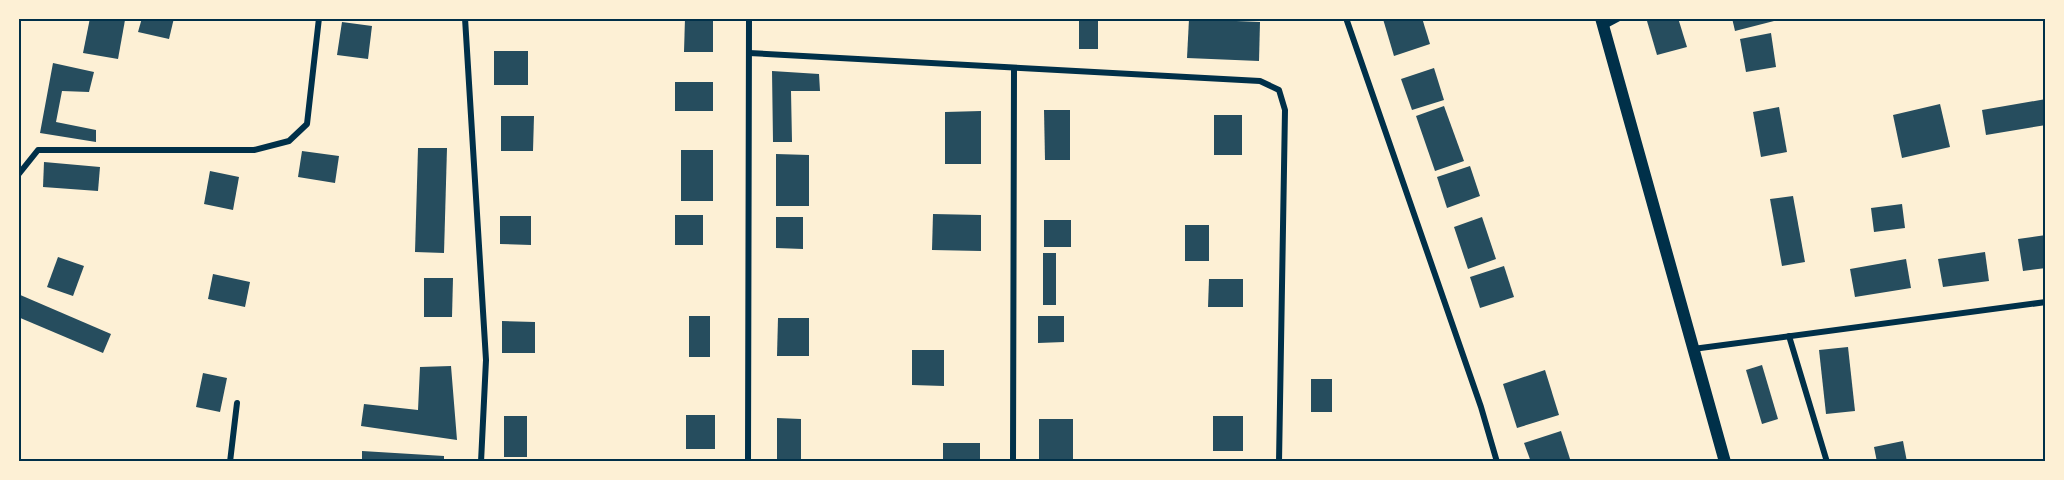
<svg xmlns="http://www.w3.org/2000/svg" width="2064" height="480" viewBox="0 0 2064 480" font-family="Lato,sans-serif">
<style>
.building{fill:#264d5e}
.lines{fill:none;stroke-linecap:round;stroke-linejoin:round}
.minor{stroke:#003049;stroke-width:6}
.secondary{stroke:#003049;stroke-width:12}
.neatline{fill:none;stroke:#003049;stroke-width:2}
</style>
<rect width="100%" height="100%" fill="#fdf0d5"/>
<g class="building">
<path d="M90 18H113L125 20 118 59 83 53Z"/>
<path d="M142 18H174L169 39 138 32Z"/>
<path d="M685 18H713V52H684Z"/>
<rect x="1079" y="18" width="19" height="31"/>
<path d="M1385 18H1422L1430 44 1394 56 1383 19Z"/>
<path d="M1659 18H1678L1687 47 1657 55 1647 21Z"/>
<path d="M1732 18H1773L1774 21 1735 31Z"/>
<path d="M1189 19 1260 22 1259 61 1187 58Z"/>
<path d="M342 22 372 26 368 59 337 55Z"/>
<path d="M1771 33 1776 67 1746 72 1740 39Z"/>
<rect x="494" y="51" width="34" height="34"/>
<path d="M53 63 94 72 89 92 62 91 56 122 96 130V142L40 133Z"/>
<path d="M1434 68 1444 100 1412 110 1401 79Z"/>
<path d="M772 71 819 74 820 91H791L792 142H773Z"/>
<rect x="675" y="82" width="38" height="29"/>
<path d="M2046 99V125L1986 135 1982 110Z"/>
<path d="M1940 104 1950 147 1902 158 1893 115Z"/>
<path d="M1444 106 1464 161 1435 171 1416 116Z"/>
<path d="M1779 107 1787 152 1761 157 1753 112Z"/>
<path d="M1044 110H1070V160H1045Z"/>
<path d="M981 111V164H945V112Z"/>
<rect x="1214" y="115" width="28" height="40"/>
<path d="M501 116H534L533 151H501Z"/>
<path d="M418 148H447L444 253 415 252Z"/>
<rect x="681" y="150" width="32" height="51"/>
<path d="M302 151 339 156 335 183 298 177Z"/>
<path d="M776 154 809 155V206H776Z"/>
<path d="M44 162 100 167 98 191 43 187Z"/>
<path d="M1470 166 1480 196 1447 208 1437 177Z"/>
<path d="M210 171 239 177 233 210 204 204Z"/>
<path d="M1793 196 1805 262 1782 266 1770 199Z"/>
<path d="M1902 204 1905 228 1874 232 1871 208Z"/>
<path d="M933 214 981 215V251L932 250Z"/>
<rect x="675" y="215" width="28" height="30"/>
<path d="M500 216H531V245L500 244Z"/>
<path d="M776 217H803V249L776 248Z"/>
<path d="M1482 217 1496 259 1468 269 1454 227Z"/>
<rect x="1044" y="220" width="27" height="27"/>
<rect x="1185" y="225" width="24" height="36"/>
<path d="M2046 235V268L2023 271 2018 239Z"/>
<path d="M1985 252 1989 281 1943 287 1938 259Z"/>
<rect x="1043" y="253" width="13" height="52"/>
<path d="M58 257 84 266 73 296 47 287Z"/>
<path d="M1906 259 1911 288 1855 297 1850 269Z"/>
<path d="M1504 266 1514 297 1480 308 1470 277Z"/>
<path d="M213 274 250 282 245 307 208 299Z"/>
<path d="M424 278H453L452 317H424Z"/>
<path d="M1209 279H1243V307H1208Z"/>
<path d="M18 294 111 334 103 353 18 317Z"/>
<rect x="689" y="316" width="21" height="41"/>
<path d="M1038 316H1064V342L1038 343Z"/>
<path d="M778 318H809V356H777Z"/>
<path d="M502 321 535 322V353H502Z"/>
<path d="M1848 347 1855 411 1826 414 1819 350Z"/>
<path d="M912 350H944V386L912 385Z"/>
<path d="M1762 365 1778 419 1762 424 1746 370Z"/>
<path d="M451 366 457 440 361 426 364 404 418 410 420 367Z"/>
<path d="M1545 370 1559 415 1517 428 1503 384Z"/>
<path d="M203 373 227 378 220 412 196 407Z"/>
<rect x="1311" y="379" width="21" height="33"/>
<rect x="686" y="415" width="29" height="34"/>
<rect x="504" y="416" width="23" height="41"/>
<rect x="1213" y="416" width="30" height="35"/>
<path d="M777 418 801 419V462H777Z"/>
<rect x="1039" y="419" width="34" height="43"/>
<path d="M1561 431 1571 462H1531L1524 443Z"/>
<path d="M1903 441 1907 462H1877L1874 447Z"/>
<rect x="943" y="443" width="37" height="19"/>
<path d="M362 451 444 456V462H362Z"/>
</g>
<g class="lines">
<g class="minor">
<path d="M465 18 486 360 481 462"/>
<path d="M1346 18 1481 407 1497 462"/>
<path d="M1604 26 1619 18"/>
<path d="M749 53 1260 81 1279 90 1285 110 1279 462"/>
<path d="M18 175 38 150H254L289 141 307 124 319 18"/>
<path d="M1789 336 1827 462"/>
<path d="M1693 349 2046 302"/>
<path d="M230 462 237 403"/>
<path d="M748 462 749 18"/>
<path d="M1013 462 1014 68"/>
</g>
<path class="secondary" d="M1601 18 1725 462"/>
</g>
<rect width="2064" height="480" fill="none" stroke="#fdf0d5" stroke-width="39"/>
<rect x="20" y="20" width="2024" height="440" class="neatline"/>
</svg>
